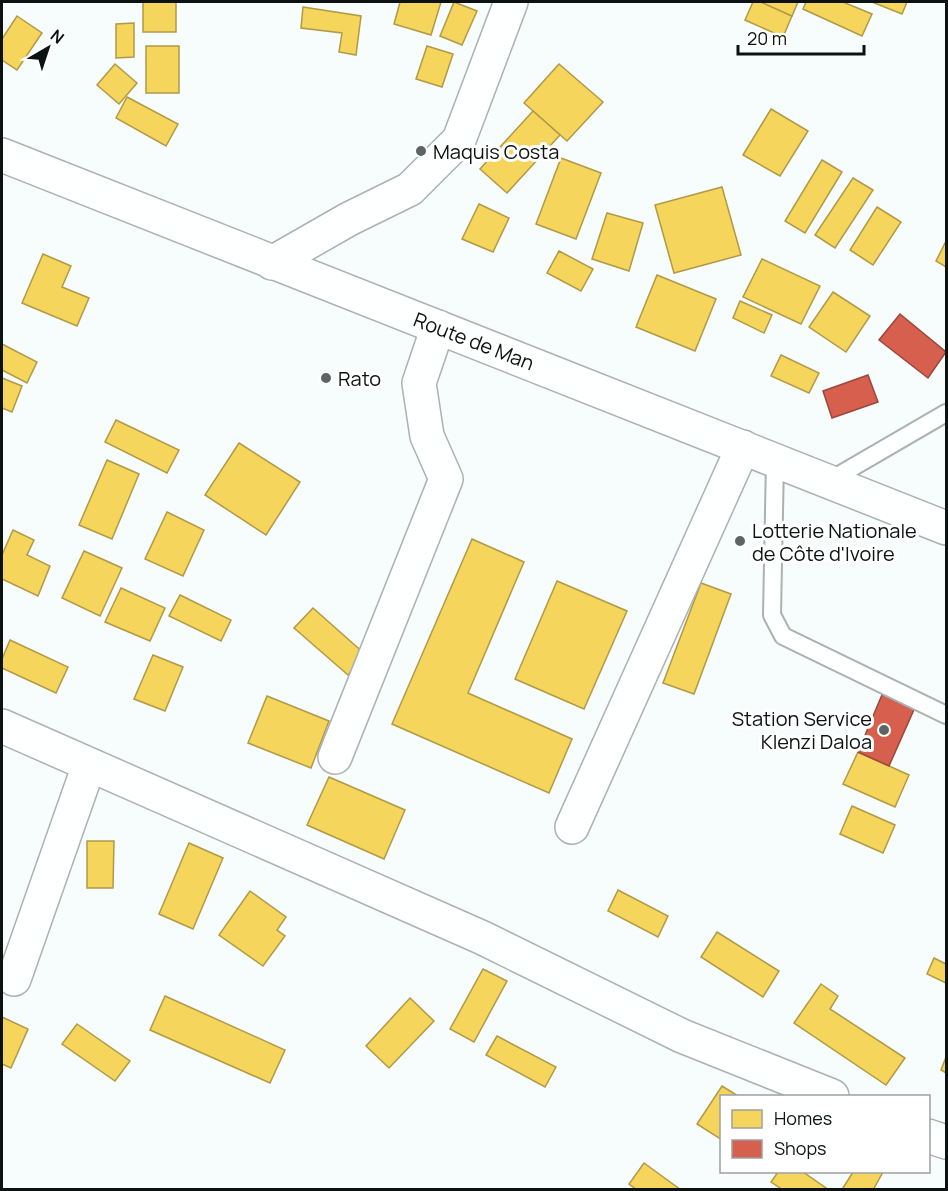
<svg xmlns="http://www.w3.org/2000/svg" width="948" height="1191" viewBox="0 0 948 1191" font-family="Manrope,sans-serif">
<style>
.homes{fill:#f6d55c;stroke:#b09a46;stroke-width:1.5}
.shops{fill:#d6604d;stroke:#99483b;stroke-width:1.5}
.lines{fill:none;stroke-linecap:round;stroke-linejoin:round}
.lane-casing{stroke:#acb1b2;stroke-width:20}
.street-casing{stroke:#acb1b2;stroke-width:36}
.highway-casing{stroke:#acb1b2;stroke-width:36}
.lane{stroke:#feffff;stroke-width:16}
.street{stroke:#feffff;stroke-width:33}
.highway{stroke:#feffff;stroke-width:33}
.poi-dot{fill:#5e6364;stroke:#fff;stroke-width:2}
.labels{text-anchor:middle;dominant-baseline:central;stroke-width:6;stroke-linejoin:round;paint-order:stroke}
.poi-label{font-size:20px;fill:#0c1112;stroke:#fff;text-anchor:start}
.street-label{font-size:20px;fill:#0c1112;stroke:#fff}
</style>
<rect width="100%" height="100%" fill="#f7fcfd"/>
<g class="homes">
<rect x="143" y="2" width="33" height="30"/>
<path d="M400 2H441L431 35 394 24Z"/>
<path d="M454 2 477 11 462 45 440 36Z"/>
<path d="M753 2H761L792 16 783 37 745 20Z"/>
<path d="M761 2H798L792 16Z"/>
<path d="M806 2H843L872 14 862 36 803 9Z"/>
<path d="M872 2H907L902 14Z"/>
<path d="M303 7 361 16 356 55 339 52 342 33 301 28Z"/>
<path d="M17 16 42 33 17 70 2 60V39Z"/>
<path d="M134 23V57L116 58V24Z"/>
<rect x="146" y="46" width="33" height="47"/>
<path d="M427 46 453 54 442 87 416 79Z"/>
<path d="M115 64 137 83 119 104 97 85Z"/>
<path d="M559 64 603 102 567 141 524 103Z"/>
<path d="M127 97 178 124 166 146 116 118Z"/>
<path d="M771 109 808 131 780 176 743 155Z"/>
<path d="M533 111 560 135 507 193 480 169Z"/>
<path d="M561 158 601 173 576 239 536 224Z"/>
<path d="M822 160 842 172 805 233 785 221Z"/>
<path d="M853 178 873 190 835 248 815 235Z"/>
<path d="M722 187 741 255 674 273 655 205Z"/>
<path d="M479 204 509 218 493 252 462 239Z"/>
<path d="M877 207 901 222 873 265 850 250Z"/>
<path d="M607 213 643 223 629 271 592 259Z"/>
<path d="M946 241V267L936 261Z"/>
<path d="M559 251 593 269 581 291 547 273Z"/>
<path d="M43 254 71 266 62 287 89 298 77 326 22 303Z"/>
<path d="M762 259 820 286 801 324 743 297Z"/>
<path d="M657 275 716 299 695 351 636 327Z"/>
<path d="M833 292 870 316 846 352 809 327Z"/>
<path d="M740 301 772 315 764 333 733 318Z"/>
<path d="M2 344 37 362 27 383 2 370Z"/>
<path d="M781 355 819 373 809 393 771 376Z"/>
<path d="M2 378 22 386 12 412 2 408Z"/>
<path d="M116 420 179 450 167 473 105 442Z"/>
<path d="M239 443 300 482 266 535 205 495Z"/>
<path d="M107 460 139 474 112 539 79 525Z"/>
<path d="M167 512 204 530 183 576 145 559Z"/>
<path d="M13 530 34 540 27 555 50 566 38 596 2 579V555Z"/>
<path d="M472 539 524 562 468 693 572 739 549 793 392 724Z"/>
<path d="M84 551 122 568 100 616 62 598Z"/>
<path d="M557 581 627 611 584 709 515 679Z"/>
<path d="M701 583 731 594 694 694 663 683Z"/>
<path d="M121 588 165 608 150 641 105 622Z"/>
<path d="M180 595 231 620 221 641 169 616Z"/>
<path d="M313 608 366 655 348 675 294 628Z"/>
<path d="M10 640 68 667 56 693 2 668V659Z"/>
<path d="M153 655 183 667 165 711 134 699Z"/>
<path d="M267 696 329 721 311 768 248 743Z"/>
<path d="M858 752 909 775 895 807 843 784Z"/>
<path d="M329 777 405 810 384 859 307 825Z"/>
<path d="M852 806 895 825 883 853 840 834Z"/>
<path d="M87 841H114L113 888H87Z"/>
<path d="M189 843 223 858 193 929 159 914Z"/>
<path d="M618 890 668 916 658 937 608 911Z"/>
<path d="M250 891 286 917 277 930 285 936 263 966 219 935Z"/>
<path d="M717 932 779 971 763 997 701 957Z"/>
<path d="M934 958 946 964V983L927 974Z"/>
<path d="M483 969 507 981 474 1042 450 1029Z"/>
<path d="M821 984 838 996 830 1009 905 1058 886 1085 794 1023Z"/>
<path d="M165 996 285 1050 270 1083 150 1030Z"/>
<path d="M410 998 434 1021 389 1068 366 1046Z"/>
<path d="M2 1017 28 1029 11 1068 2 1064Z"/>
<path d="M77 1024 130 1061 115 1081 62 1044Z"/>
<path d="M497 1036 556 1067 545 1087 486 1055Z"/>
<path d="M946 1057V1073L941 1070Z"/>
<path d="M722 1086 738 1096H722V1140L697 1124Z"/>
<path d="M644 1163 681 1190H637L629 1184Z"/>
<path d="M778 1172H803L829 1190H783L771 1182Z"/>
<path d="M853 1172H883L873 1190H845L843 1188Z"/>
</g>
<g class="shops">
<path d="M900 314 946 352 928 378 879 340Z"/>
<path d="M868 375 878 402 832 418 823 391Z"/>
<path d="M884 690 916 705 889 766 858 752Z"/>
</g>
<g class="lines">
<defs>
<g id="lane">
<path d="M775 460 772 615 783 636 946 715"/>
<path d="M829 481 946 413"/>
</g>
<g id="street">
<path d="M272 263 349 219 410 189 459 140 511 2"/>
<path d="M2 726 483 938 682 1036 832 1096"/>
<path d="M335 757 446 479 427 436 419 383 438 327"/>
<path d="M572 827 743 447"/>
<path d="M14 979 89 765"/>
<path d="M928 1136 946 1142"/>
</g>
<path id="highway" d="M2 155 946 528"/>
</defs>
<use href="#lane" class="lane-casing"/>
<use href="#street" class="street-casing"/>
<use href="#highway" class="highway-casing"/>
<use href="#lane" class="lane"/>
<use href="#street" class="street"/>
<use href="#highway" class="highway"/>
</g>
<g class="poi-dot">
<circle cx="421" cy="151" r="6"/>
<circle cx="326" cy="378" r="6"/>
<circle cx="740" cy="541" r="6"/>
<circle cx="884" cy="730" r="6"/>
</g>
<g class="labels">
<g class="poi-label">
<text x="433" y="151">Maquis Costa</text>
<text x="338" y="378">Rato</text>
<text x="752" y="530">Lotterie Nationale<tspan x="752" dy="23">de Côte d'Ivoire</tspan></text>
<text x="872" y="718" text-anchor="end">Station Service<tspan x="872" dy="23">Klenzi Daloa</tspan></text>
</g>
<g class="street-label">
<text transform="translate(474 341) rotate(21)">Route de Man</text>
</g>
</g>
<rect width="948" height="1191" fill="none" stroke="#0c1112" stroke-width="6"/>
<rect x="720" y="1095" width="210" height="78" fill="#ffffff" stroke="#9ea0a0" stroke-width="1.5"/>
<rect x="732" y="1110" width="30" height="18" fill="#f6d55c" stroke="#9ea0a0" stroke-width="1.5"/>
<text x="774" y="1125" font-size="18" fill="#0c1112">Homes</text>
<rect x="732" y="1140" width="30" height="18" fill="#d6604d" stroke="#9ea0a0" stroke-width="1.5"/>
<text x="774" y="1155" font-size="18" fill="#0c1112">Shops</text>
<g transform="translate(48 48) rotate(39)" stroke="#ffffff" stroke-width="4.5" paint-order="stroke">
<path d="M0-4.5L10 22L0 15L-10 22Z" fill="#0c1112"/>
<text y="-9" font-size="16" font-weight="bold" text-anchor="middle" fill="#0c1112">N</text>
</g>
<path d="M738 45v9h126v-9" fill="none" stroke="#0c1112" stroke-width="3"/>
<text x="747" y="45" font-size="18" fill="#0c1112" stroke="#ffffff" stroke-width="4.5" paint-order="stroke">20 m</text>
</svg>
